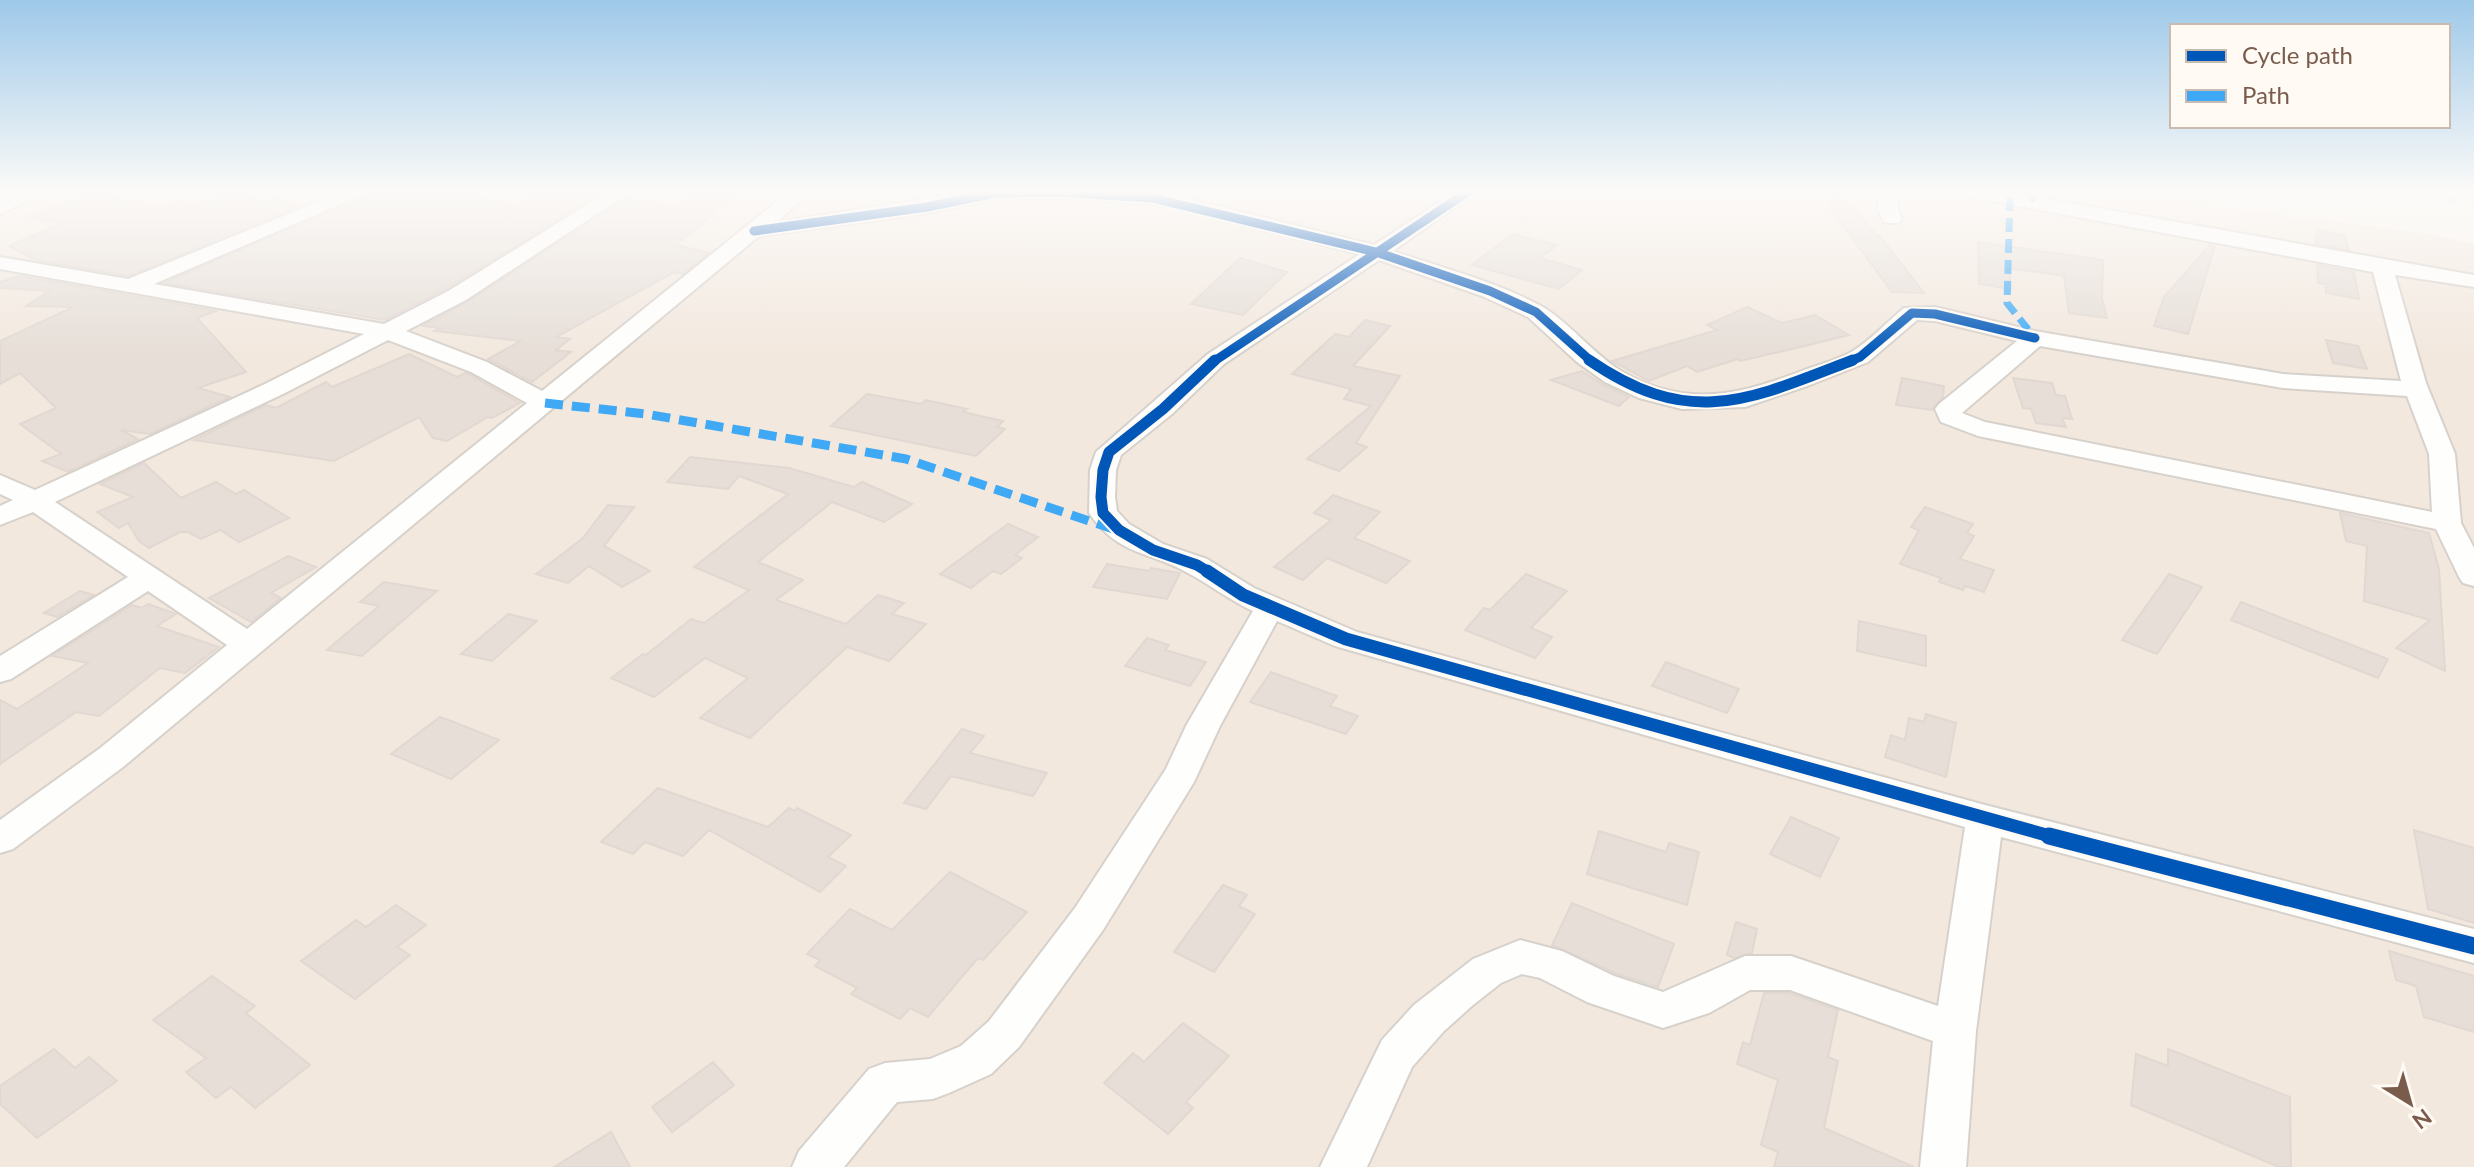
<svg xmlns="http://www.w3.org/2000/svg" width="2474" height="1167" viewBox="0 0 2474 1167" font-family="Lato,sans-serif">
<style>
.residential{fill:#f2e8de}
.building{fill:#e6ded7;stroke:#e2d8d2;stroke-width:2}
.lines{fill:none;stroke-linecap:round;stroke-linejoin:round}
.minor-casing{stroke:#d7d1cb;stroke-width:4}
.minor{fill:#fefefd;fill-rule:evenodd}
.rail-casing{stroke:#e6e3e7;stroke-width:6}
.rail{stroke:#fffaf3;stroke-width:4;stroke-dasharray:13;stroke-linecap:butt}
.quiet-far1{stroke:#3fa9f5;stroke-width:7;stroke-dasharray:14 7;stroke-linecap:butt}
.quiet{stroke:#3fa9f5;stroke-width:9;stroke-dasharray:18 9;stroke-linecap:butt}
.cycleway-far3-casing{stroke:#fffaf3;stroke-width:13}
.cycleway-far2-casing{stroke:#fffaf3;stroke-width:15}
.cycleway-far1-casing{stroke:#fffaf3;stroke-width:18}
.cycleway-casing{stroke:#fffaf3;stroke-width:22}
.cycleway-far3{stroke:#0057b8;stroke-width:9}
.cycleway-far2{stroke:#0057b8;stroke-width:11}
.cycleway-far1{stroke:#0057b8;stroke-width:13}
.cycleway{stroke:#0057b8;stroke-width:17}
</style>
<rect width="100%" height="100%" fill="#f9f5f0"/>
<path class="residential" d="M0 191H1830L1888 201 1907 191H2104L2431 234 2474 244V1167H0Z"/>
<g class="building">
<path d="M233 191 263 200 278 196 299 207 128 276 36 260 9 246 62 223 28 217 92 192 163 207 178 201 199 204Z"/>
<path d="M375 191H451L517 205 533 191 602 192 449 287 385 320 164 283Z"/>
<path d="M692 191 737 195 676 245 709 253 683 274 674 272 556 337 570 339 556 350 571 352 532 382 488 359 521 341 434 331 440 328 423 326 468 302 628 197 675 206Z"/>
<path d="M1841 193 1876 235H1879L1924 293 1892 292 1827 204Z"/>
<path d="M2316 230 2345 235 2349 250 2316 244Z"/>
<path d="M1513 234 1557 245 1540 258 1582 270 1559 289 1472 265Z"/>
<path d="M1978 242 2103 260 2102 298 2107 318 2069 313 2064 276 2009 268 2011 289 1979 284Z"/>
<path d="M2210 245 2215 246 2188 334 2154 326 2164 297Z"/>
<path d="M1240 258 1287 272 1243 315 1191 304Z"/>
<path d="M2317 265 2354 272 2359 299 2326 293V284L2318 283Z"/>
<path d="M20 276 216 311 197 318 246 372 198 388 230 397 150 434 121 430 138 439 68 472 42 461 61 454 20 424 56 408 20 373 0 384V341L73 307 26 306 49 291 0 288V282Z"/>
<path d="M1747 307 1782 323 1815 315 1849 335 1788 350 1740 361 1738 359 1697 372 1687 366 1649 381 1612 361 1717 330 1707 325Z"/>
<path d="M1365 320 1390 326 1353 366 1400 376 1356 443 1367 447 1339 471 1307 459 1371 406 1344 399 1351 389 1292 374 1335 334 1349 337Z"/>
<path d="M2326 340 2358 346 2367 369 2333 363Z"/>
<path d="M409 354 457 377 465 373 470 375 520 403 492 418 488 417 447 441 433 438 419 417 334 461 194 440 266 405 276 408 326 382 332 387Z"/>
<path d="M1582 371 1604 385 1629 397 1619 406 1551 380Z"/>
<path d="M1902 378 1944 386 1943 397 1932 410 1896 405Z"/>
<path d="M2013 378 2052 383 2056 395 2065 396 2072 419 2062 418 2066 427 2036 423 2031 409 2023 408Z"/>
<path d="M867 394 921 404 926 400 967 409 963 412 1003 421 997 427 1005 429 976 456 831 426Z"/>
<path d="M690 457 789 468 854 487 862 482 912 504 884 522 832 502 758 562 803 580 776 600 846 624 878 595 904 603 892 614 926 624 889 661 847 647 750 738 700 718 748 678 705 658 654 697 611 678 643 654 646 655 691 619 704 623 749 590 694 567 788 494 739 476 728 489 667 482Z"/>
<path d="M144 463 181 498 216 482 236 494 244 490 289 518 239 542 220 530 201 539 188 532H180L149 548 139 541 128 523 119 528 97 512 133 497 100 484Z"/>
<path d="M1333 495 1380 512 1354 538 1410 561 1386 583 1327 558 1303 580 1274 567 1331 520 1314 513Z"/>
<path d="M608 505 634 507 604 546 650 571 622 587 589 566 568 583 536 574 583 538Z"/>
<path d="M1925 507 1973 524 1967 533 1974 536 1960 559 1994 570 1984 592 1965 586 1963 590 1939 582 1941 578 1900 564 1919 530 1911 527Z"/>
<path d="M2340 513 2429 533 2439 569 2445 671 2396 648 2430 620 2364 601 2367 546 2346 541Z"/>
<path d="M1008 524 1038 537 1015 555 1022 558 1001 574 993 571 971 588 940 574Z"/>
<path d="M288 556 316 567 271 593 281 598 251 622 209 598Z"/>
<path d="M1107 564 1149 571 1151 568 1180 573 1167 599 1093 587Z"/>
<path d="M1526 574 1567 591 1531 628 1552 637 1535 658 1465 630 1484 608 1490 610Z"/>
<path d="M2169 574 2202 587 2157 654 2122 640Z"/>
<path d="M384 582 437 591 362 656 327 650 379 606 360 602Z"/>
<path d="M80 591 94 595 57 617 44 613Z"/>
<path d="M2241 602 2388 659 2378 678 2231 620Z"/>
<path d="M148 604 176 614 157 626 219 647 185 673 160 668 99 716 76 712 0 764V700L17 709 88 663 52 656 132 605 142 608Z"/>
<path d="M508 614 537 621 492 661 461 654Z"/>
<path d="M1859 621 1926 636V666L1857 651Z"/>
<path d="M1147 638 1169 645 1165 650 1206 662 1190 686 1125 666Z"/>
<path d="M1666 662 1739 689 1727 713 1652 686Z"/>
<path d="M1271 672 1337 696 1330 706 1358 716 1346 734 1250 702Z"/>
<path d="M1926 714 1956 723 1946 777 1885 757 1891 735 1905 740 1909 718 1924 722Z"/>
<path d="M440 717 451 721 499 740 451 779 391 754Z"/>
<path d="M962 729 984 736 970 753 1047 773 1033 796 951 776 926 809 904 803Z"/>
<path d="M658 788 768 827 789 808 795 811 797 808 851 835 828 857 846 866 820 892 709 830 683 856 645 842 633 854 601 842Z"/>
<path d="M1791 817 1839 838 1820 877 1770 854Z"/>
<path d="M2414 830 2474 848V923L2428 909Z"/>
<path d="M1599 831 1666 852 1669 843 1699 852 1687 905 1587 874Z"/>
<path d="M950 872 1027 912 983 960 978 958 928 1017 910 1008 900 1019 851 994 857 988 815 966 820 960 807 954 850 909 892 930Z"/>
<path d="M1223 885 1247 895 1239 906 1255 914 1214 972 1174 952Z"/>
<path d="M1572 903 1674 944 1658 987 1615 973 1552 945Z"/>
<path d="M396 905 426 925 397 947 410 955 355 999 301 961 356 920 366 927Z"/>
<path d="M1736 922 1757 929 1752 953 1734 958 1727 955Z"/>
<path d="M2389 951 2474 976V1032L2424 1017 2416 986 2396 980Z"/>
<path d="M212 976 255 1006 246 1013 310 1065 255 1108 231 1087 216 1098 186 1072 206 1058 153 1020Z"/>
<path d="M1764 993H1789L1838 1010 1828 1057 1838 1061 1824 1128 1914 1167H1774L1778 1152 1761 1145 1778 1080 1737 1064 1743 1042 1750 1045Z"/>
<path d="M1183 1023 1229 1056 1186 1102 1193 1108 1168 1134 1104 1083 1133 1053 1144 1062Z"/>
<path d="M54 1049 75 1068 89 1057 117 1081 37 1138 0 1104V1086Z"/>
<path d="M2168 1049 2290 1097 2291 1167H2279L2131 1105 2136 1054 2168 1066Z"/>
<path d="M713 1062 734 1085 672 1132 652 1107Z"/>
<path d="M611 1132 630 1167H554Z"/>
</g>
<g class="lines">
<defs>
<g id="minor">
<path d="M21 191H46L0 214V201Z"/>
<path d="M345 191H372L154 284 384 324 450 290 609 191H632L466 300 406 331 487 362 542 391 790 191H811L777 222 976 191H1138L1186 198 1374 245 1456 191H1478L1393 251C1442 268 1495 281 1541 306 1568 321 1592 353 1621 371 1686 410 1742 394 1807 369 1822 364 1840 359 1853 351 1871 340 1887 322 1904 308L1935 307 2035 331 2283 374 2401 381 2373 272 1970 197 1961 191H2003L2474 275V287L2395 275 2426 383 2455 454 2461 523 2474 548V586L2463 583 2459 577 2436 529 1978 436 1941 422 1935 409 1939 404 2017 341 1935 321 1917 320 1868 362 1810 385 1745 407 1682 409 1639 398 1605 382 1577 362 1528 317 1482 296 1379 260 1224 364 1172 414 1121 455 1116 470 1115 497 1117 511 1129 524 1163 544 1207 559 1254 588 1357 632 1985 805 2474 929V963L2001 837 1976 1031 1966 1167H1920L1933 1041 1790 990H1750L1709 1013 1663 1028 1587 1002 1540 978 1522 974 1501 983 1473 1005 1444 1031 1412 1067 1367 1167H1320L1382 1040 1414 1005 1473 959 1520 940 1562 951 1614 976 1663 992 1745 956H1791L1938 1006 1965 827 1335 646 1277 621 1220 726 1194 782 1103 930 1019 1047 991 1074 949 1093 933 1099 897 1102 844 1167H792L799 1151 869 1069 885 1063 930 1059 961 1046 989 1021 1075 908 1166 769 1186 726 1253 611C1229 600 1211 585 1188 573 1150 551 1118 556 1089 513L1090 470 1096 452 1208 354 1360 254 1185 210 1152 204 1057 198 996 199 927 213 759 236 123 767 13 849 0 853V820L99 749 227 645 148 591 11 679 0 682V656L128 577 33 512 0 525V506L13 500 0 494V475L35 490 265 384 364 334 0 269V257L128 279ZM388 340 471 372 527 403 247 629 55 502 283 394ZM2040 346 2283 388 2407 396 2429 454 2432 512 1985 422 1962 413Z"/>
<path d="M1881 191H1902C1895 202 1897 207 1902 219L1899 223H1885C1878 214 1875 202 1881 191Z"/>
</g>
</defs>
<use href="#minor" class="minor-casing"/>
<use href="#minor" class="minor"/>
<defs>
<path id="rail" d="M2407 191 2474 203"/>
</defs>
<use href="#rail" class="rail-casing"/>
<use href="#rail" class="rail"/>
<g class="quiet-far1">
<path d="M2026 191 2035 201"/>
<path d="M2010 197 2007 303 2035 338"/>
</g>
<path class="quiet" d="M545 403 646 414 906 459 1116 530"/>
<defs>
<g id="cycleway-far3">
<path d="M754 231 927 207 996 193 1057 192 1152 198 1376 252 1490 291 1536 312 1592 362"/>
<path d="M1213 362 1469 191"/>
<path d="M1848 362 1860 357 1912 313 1935 314 2035 338"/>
</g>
<g id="cycleway-far2">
<path d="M1589 360C1691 430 1749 400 1853 360"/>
<path d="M1210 573 1197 565 1153 550 1119 530 1103 513 1101 497 1103 470 1109 452 1163 409 1215 360"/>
</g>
<path id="cycleway-far1" d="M1207 571 1243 595 1346 639 2057 838"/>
<path id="cycleway" d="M2049 836 2474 946"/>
</defs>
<use href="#cycleway-far3" class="cycleway-far3-casing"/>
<use href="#cycleway-far2" class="cycleway-far2-casing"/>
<use href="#cycleway-far1" class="cycleway-far1-casing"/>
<use href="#cycleway" class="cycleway-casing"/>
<use href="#cycleway-far3" class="cycleway-far3"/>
<use href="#cycleway-far2" class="cycleway-far2"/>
<use href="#cycleway-far1" class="cycleway-far1"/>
<use href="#cycleway" class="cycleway"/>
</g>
<linearGradient id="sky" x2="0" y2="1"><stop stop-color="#9ec9e9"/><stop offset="0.54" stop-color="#fcfaf8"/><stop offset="1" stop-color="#fcfaf8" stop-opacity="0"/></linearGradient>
<rect width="2474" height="355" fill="url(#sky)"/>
<rect x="2170" y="24" width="280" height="104" fill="#fffaf3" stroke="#cabbb1" stroke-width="2"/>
<rect x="2186" y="50" width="40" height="12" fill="#0057b8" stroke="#cabbb1" stroke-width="2"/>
<text x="2242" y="64" font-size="24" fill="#7a5c4d">Cycle path</text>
<rect x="2186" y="90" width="40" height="12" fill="#3fa9f5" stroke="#cabbb1" stroke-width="2"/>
<text x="2242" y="104" font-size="24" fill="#7a5c4d">Path</text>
<g transform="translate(2410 1103) rotate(143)" stroke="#fffaf3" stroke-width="6" paint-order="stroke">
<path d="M0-6L14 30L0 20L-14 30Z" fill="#7a5c4d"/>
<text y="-12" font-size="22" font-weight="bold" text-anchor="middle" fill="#7a5c4d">N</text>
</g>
</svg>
